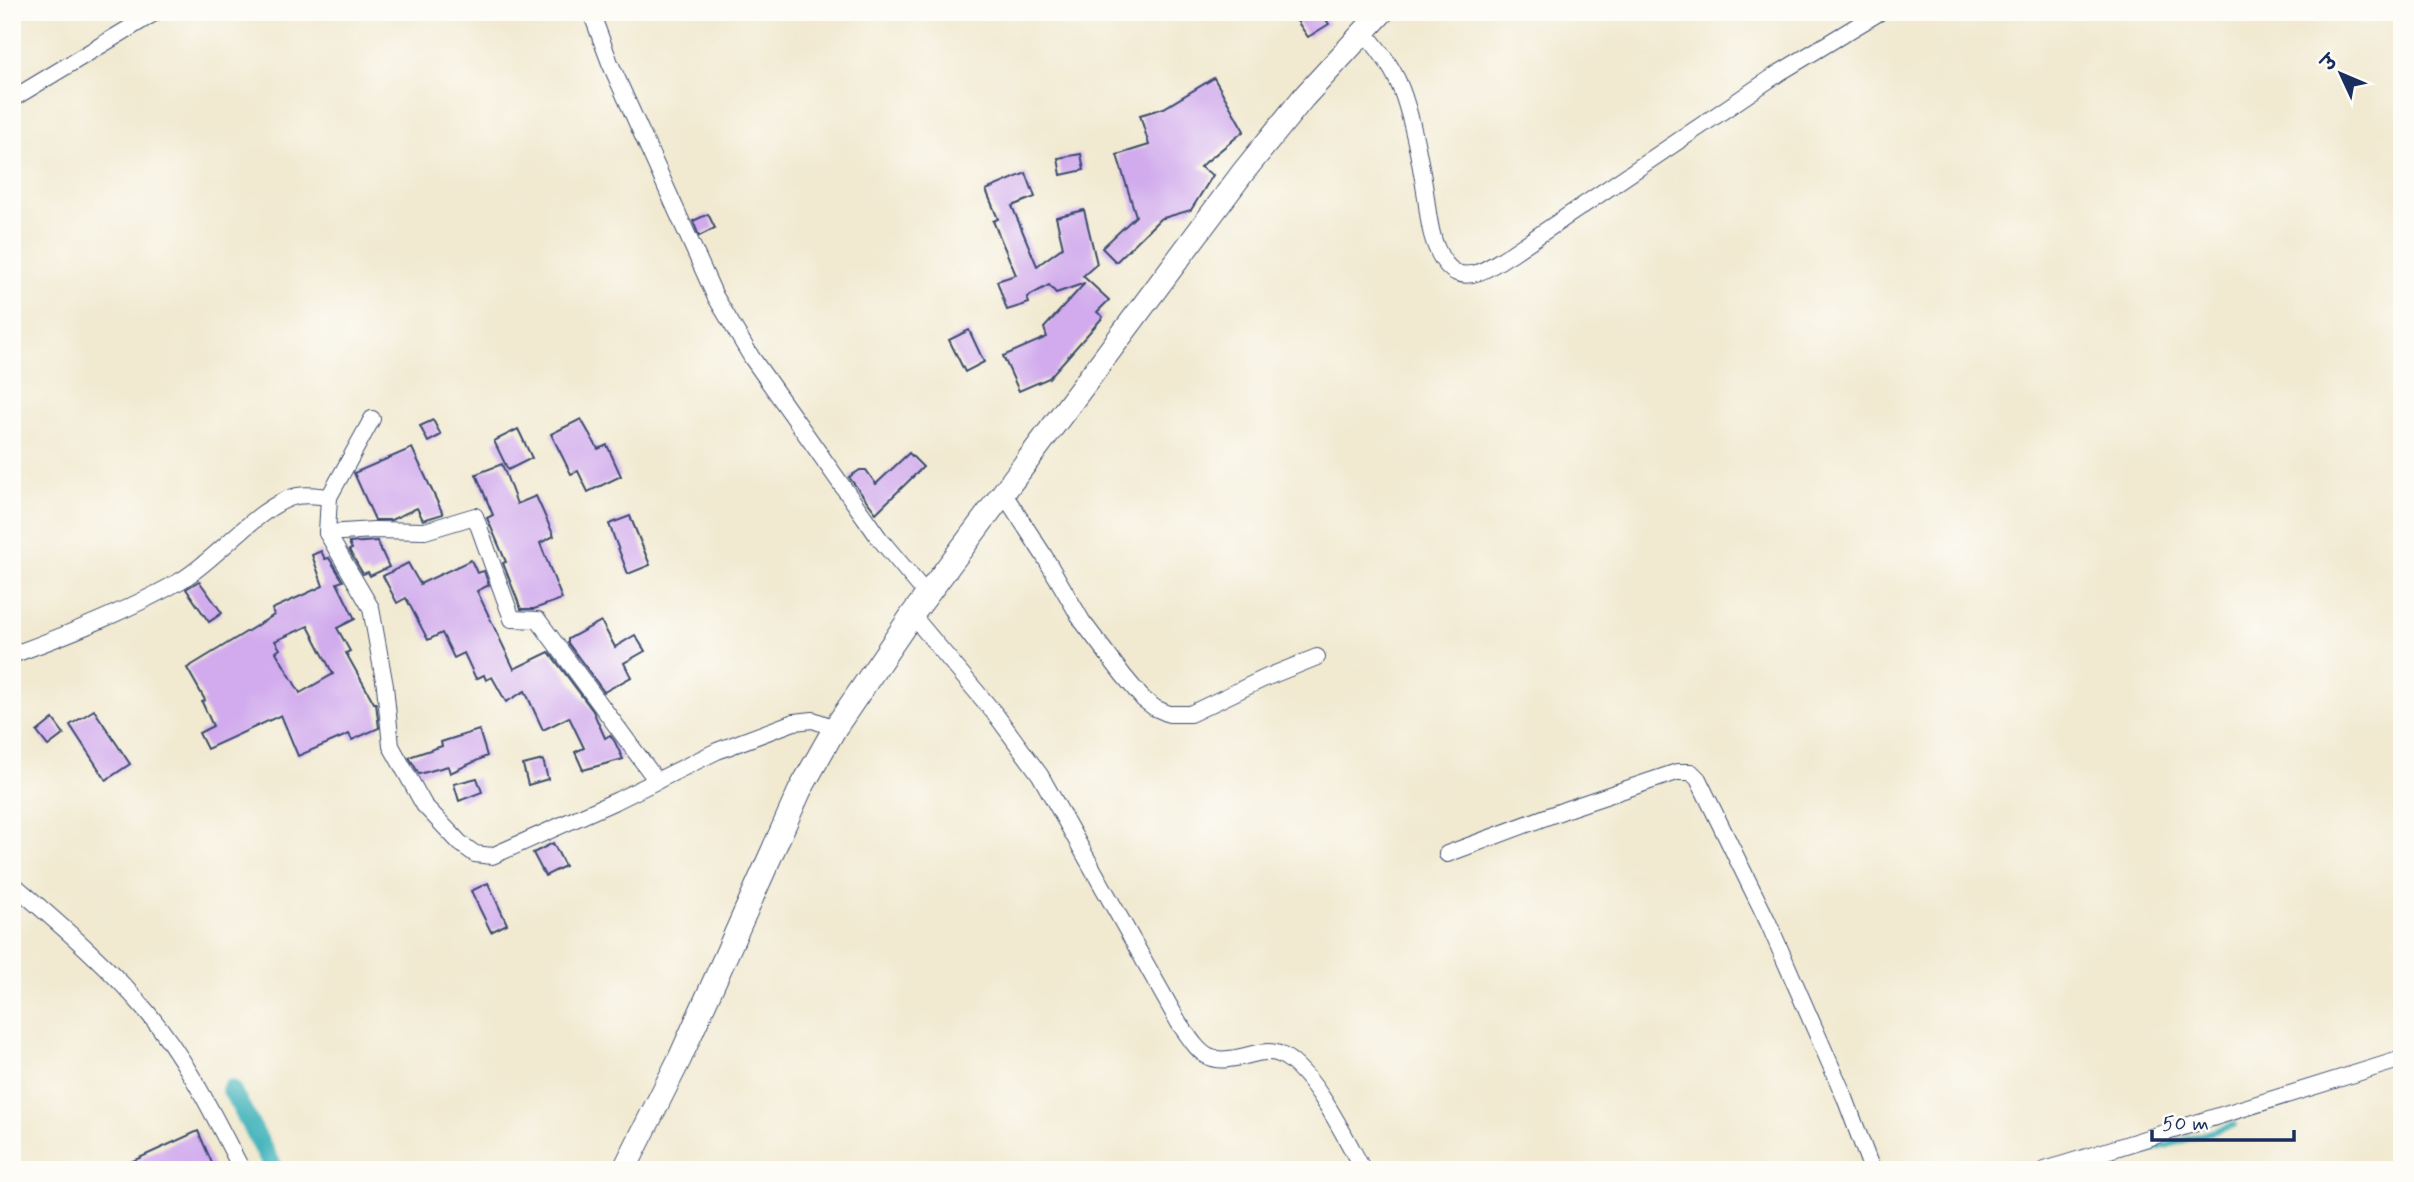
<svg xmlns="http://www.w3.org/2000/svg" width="2414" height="1182" viewBox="0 0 2414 1182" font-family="Mynerve,'Playpen Sans Deva',sans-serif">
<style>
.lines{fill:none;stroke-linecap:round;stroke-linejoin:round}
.stream{stroke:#43b3bb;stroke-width:6}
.canal{stroke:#43b3bb;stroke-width:19}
.building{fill:#d1abed;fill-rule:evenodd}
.street-casing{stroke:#3b4b6f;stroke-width:18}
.secondary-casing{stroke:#3b4b6f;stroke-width:25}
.street{stroke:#fff;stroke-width:16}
.secondary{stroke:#fff;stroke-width:23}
</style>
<rect width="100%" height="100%" fill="#fdfcf7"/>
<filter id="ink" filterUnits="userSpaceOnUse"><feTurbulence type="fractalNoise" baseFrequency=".0143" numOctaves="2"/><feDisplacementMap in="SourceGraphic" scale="14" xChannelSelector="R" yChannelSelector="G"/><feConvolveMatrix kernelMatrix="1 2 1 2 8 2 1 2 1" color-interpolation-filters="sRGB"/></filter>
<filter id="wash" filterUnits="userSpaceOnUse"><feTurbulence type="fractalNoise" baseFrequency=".00686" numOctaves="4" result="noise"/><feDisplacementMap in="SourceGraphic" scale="28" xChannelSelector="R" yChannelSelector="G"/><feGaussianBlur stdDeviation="1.57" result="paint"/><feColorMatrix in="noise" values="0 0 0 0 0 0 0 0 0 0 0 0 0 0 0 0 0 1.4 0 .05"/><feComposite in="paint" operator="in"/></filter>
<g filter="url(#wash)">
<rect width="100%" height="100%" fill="#f1e9d0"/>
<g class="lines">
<path class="stream" d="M2087 1170 2234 1125"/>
<path class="canal" d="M231 1089 275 1170"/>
</g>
<g id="blocks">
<g class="building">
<path d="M1310 12H1321L1329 24 1308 37 1297 21Z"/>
<path d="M1214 78 1244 131 1200 167 1213 175 1191 210 1160 219 1116 262 1102 248 1136 216 1117 155 1149 145 1140 115 1164 108Z"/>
<path d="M1081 154 1084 170 1061 175 1058 158Z"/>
<path d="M1026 173 1035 197 1012 206 1037 266 1063 247 1056 217 1084 210 1097 264 1083 276 1109 300 1097 312 1103 317 1049 378 1019 391 1003 356 1047 337 1044 328 1085 283 1056 293 1049 285 1027 297 1029 303 1007 310 997 281 1016 275 993 221 998 219 986 190Z"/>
<path d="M708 214 715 228 699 236 693 221Z"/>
<path d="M969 330 984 362 965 372 949 340Z"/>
<path d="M581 419 598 449 607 445 621 476 588 492 578 471 571 474 551 434Z"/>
<path d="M433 420 441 435 428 442 420 426Z"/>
<path d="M518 429 532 458 508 470 494 441Z"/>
<path d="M412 448 443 514 423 520 417 508 391 520H375L354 473Z"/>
<path d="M909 453 923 467 876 513 849 477 860 470H866L876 484Z"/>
<path d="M502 464 517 504 536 496 554 536 540 543 562 599 534 609H521L503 563 506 562 487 518 493 515 476 474Z"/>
<path d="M630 516 650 565 628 574 609 524Z"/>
<path d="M377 541 389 567 370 576 368 572 363 574 349 550 352 549 349 543Z"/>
<path d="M321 551 325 559 329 558 343 581 337 583 355 619 337 628 350 651 346 653 374 703H376L379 728 352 740 349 734 298 756 281 715 207 749 199 733 213 726 202 702 205 700 187 668 274 615 272 609 323 586 312 555ZM308 626 333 674 300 693 276 652 280 649 275 641Z"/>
<path d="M471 560 477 573 484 571 489 585 477 591 514 669 549 652 593 711 605 738 610 735 615 742 623 759 583 770 575 752 584 748 569 717 543 730 525 691 506 702 492 677 486 680 484 675 476 679 464 653 454 658 442 633 428 640 406 598 397 603 383 576 408 563 420 584Z"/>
<path d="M199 581 222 613 209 622 186 589Z"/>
<path d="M601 621 615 647 635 635 645 651 624 663 631 677 604 692 568 643V639Z"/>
<path d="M94 710 130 764 106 780 70 725Z"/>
<path d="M53 719 64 734 48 746 37 732Z"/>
<path d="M479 730 487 756 450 773 448 766 419 774 409 757 442 746 441 742Z"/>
<path d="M543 760 548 779 528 785 523 765Z"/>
<path d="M477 778 482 792 459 801 454 784Z"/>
<path d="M553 843 565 866 545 876 533 853Z"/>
<path d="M488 883 507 924 491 932 471 891Z"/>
<path d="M198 1131 215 1170H113Z"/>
</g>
</g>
</g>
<g filter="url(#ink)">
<use href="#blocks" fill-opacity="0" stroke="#3b4b6f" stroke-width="2"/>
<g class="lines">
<defs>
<g id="street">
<path d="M591 12 610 63 715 296 752 358 879 538 927 595"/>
<path d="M1365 33C1382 53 1396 72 1404 97 1414 127 1420 160 1425 191 1428 210 1429 232 1437 249 1441 258 1448 269 1457 273 1476 280 1495 263 1511 254L1779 73 1880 12"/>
<path d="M12 99 156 12"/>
<path d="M372 419 329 497 327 533 371 608 385 686 391 746 424 805 460 843 475 854 492 856 618 800 717 751 794 722 813 720 835 728"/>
<path d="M1004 494 1043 554 1082 621 1123 675 1143 699 1155 708 1169 714H1190L1265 678 1317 657"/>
<path d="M327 533 374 530 425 531 475 516 512 619 538 620 657 781"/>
<path d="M912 615 996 715 1040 775 1179 1023C1204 1059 1207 1066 1253 1054 1260 1052 1272 1051 1279 1054 1312 1067 1346 1139 1363 1170"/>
<path d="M12 655C69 634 127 611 180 581 214 562 261 503 297 496 308 494 319 496 329 497"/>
<path d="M1447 854 1570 808 1677 772H1691L1698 779 1768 922 1845 1098 1872 1170"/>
<path d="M12 883C59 924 108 965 148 1013 187 1060 214 1116 242 1170"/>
<path d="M2045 1170 2402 1059"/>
</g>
<path id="secondary" d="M624 1170 680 1058 800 790 835 728 912 615 1244 171 1303 98 1382 12"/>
</defs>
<use href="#street" class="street-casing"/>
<use href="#secondary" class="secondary-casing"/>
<use href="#street" class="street"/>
<use href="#secondary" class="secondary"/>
</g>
</g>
<rect width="2414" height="1182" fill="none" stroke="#fdfcf7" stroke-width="42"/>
<g transform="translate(2341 74) rotate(314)" stroke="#fdfcf7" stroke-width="5" paint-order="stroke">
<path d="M0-5L12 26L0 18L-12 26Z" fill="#1b2f5e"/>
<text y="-10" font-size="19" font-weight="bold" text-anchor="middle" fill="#1b2f5e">उ</text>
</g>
<path d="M2152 1130v10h142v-10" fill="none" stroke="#1b2f5e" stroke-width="3.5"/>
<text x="2162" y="1130" font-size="21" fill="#1b2f5e" stroke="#fdfcf7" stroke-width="5" paint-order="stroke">50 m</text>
</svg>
